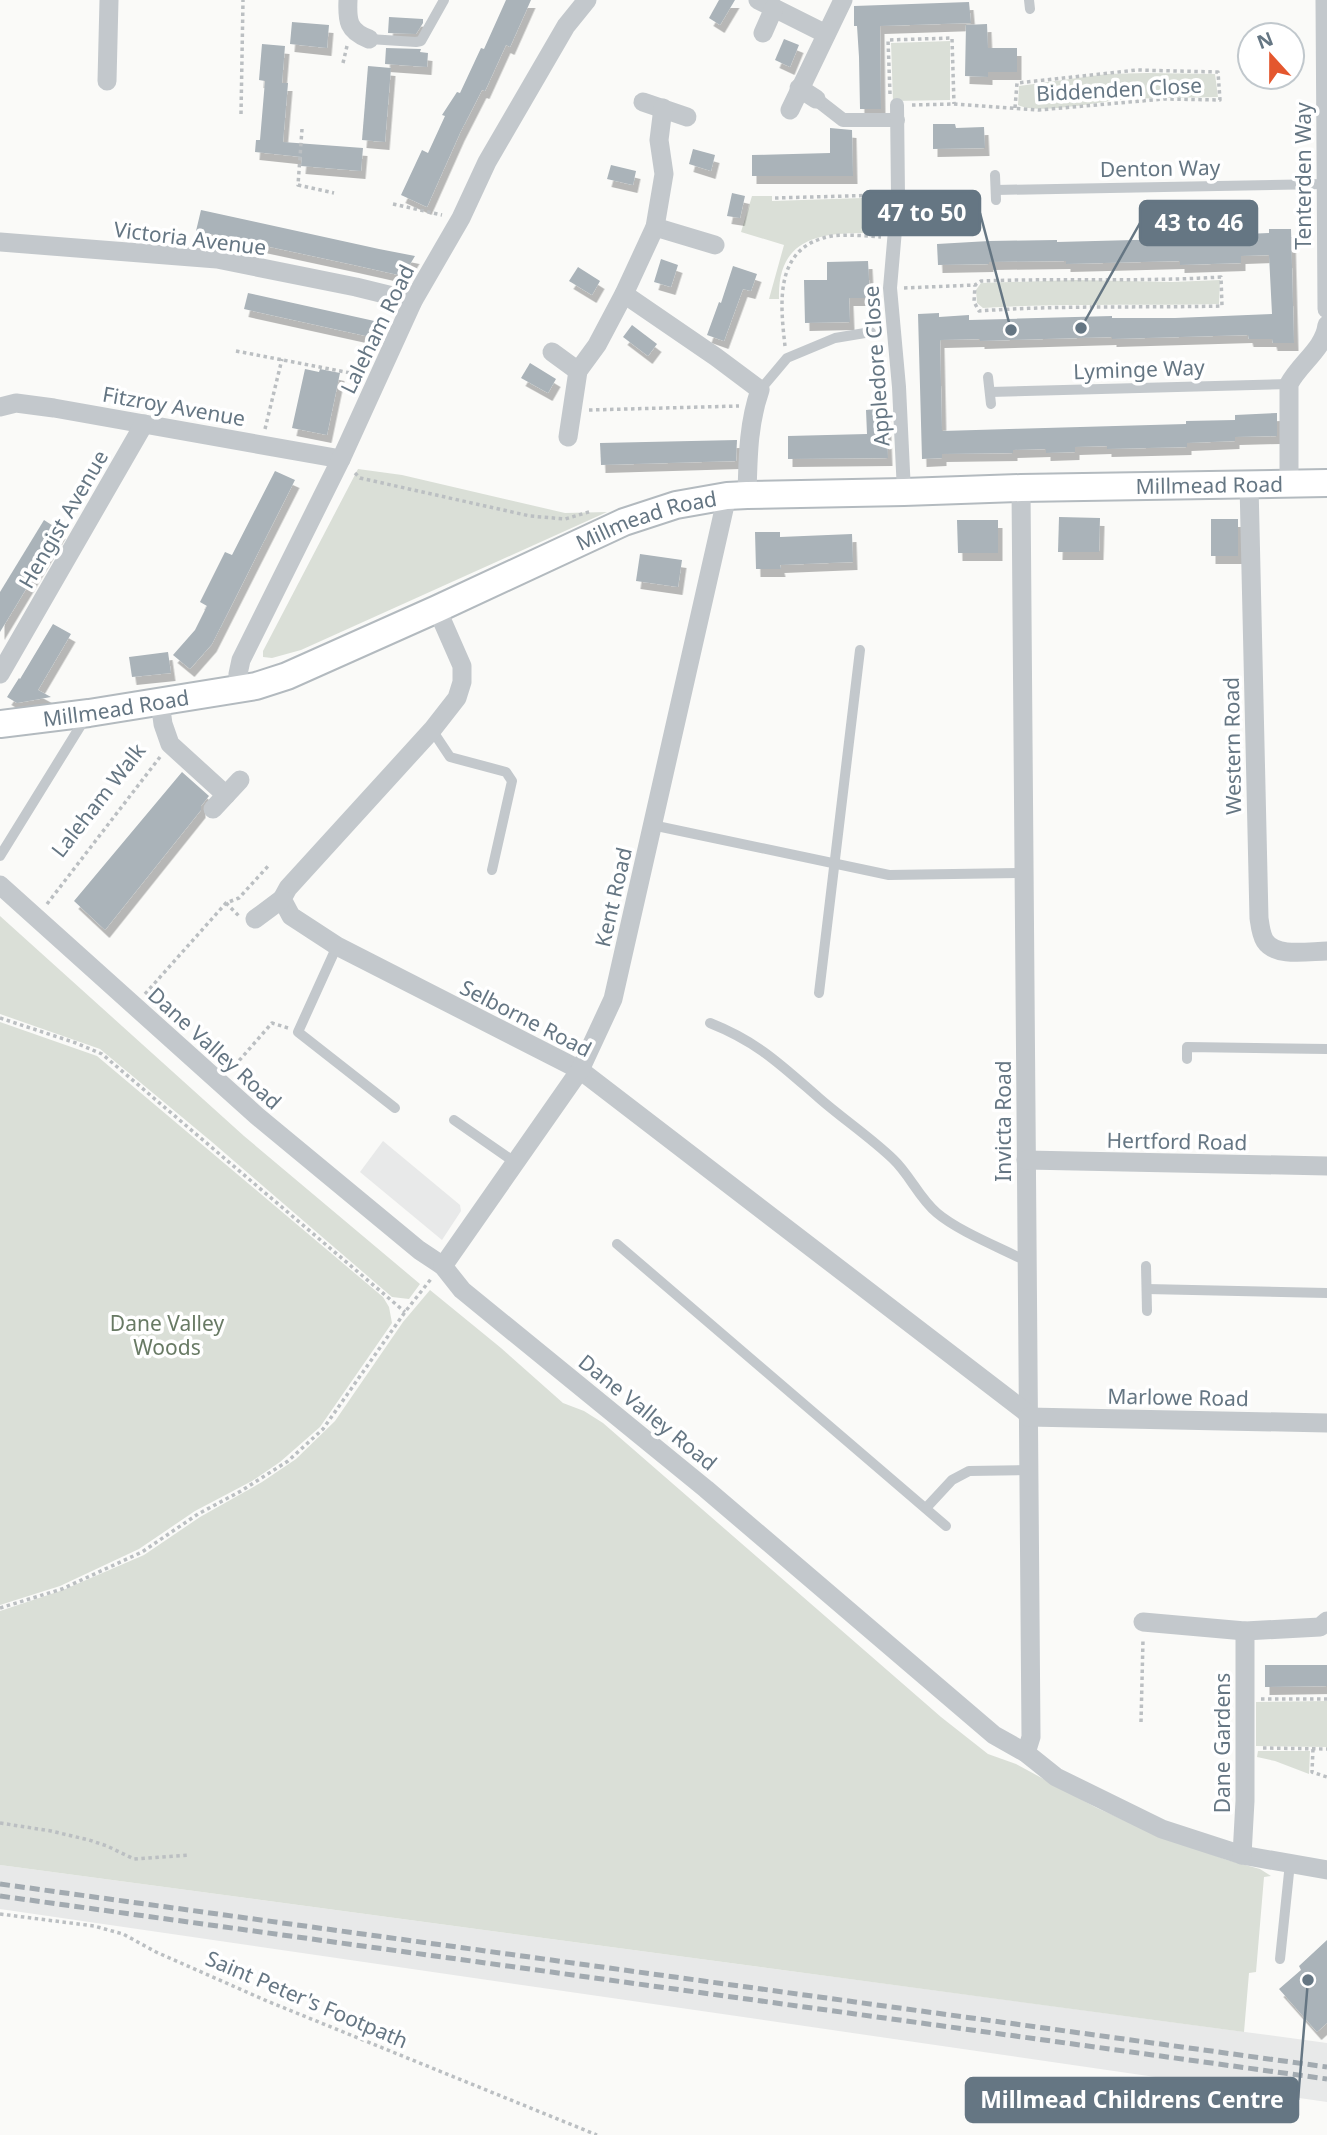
<svg xmlns="http://www.w3.org/2000/svg" width="1327" height="2135" viewBox="0 0 1327 2135" font-family="'Noto Sans',sans-serif">
<style>
.built{fill:#e8e9e9}
.green{fill:#dadfd7}
.building{fill:#aab3b9;filter:url(#shadow)}
.lines{fill:none;stroke-linecap:round;stroke-linejoin:round}
.secondary-casing{stroke:#b3babf;stroke-width:30}
.path{stroke:#bbbfc2;stroke-width:3.5;stroke-dasharray:3.5 3.5;stroke-linecap:butt}
.service{stroke:#c3c8cc;stroke-width:10}
.pedestrian{stroke:#c3c8cc;stroke-width:14}
.minor{stroke:#c3c8cc;stroke-width:19}
.secondary{stroke:#fff;stroke-width:26}
.rail{stroke:#a2aab0;stroke-width:5;stroke-dasharray:10 5;stroke-linecap:butt}
.labels{text-anchor:middle;dominant-baseline:central;stroke-width:7;stroke-linejoin:round;paint-order:stroke}
.street-label{font-size:21px;fill:#657683;stroke:#fff}
.park-label{font-size:21px;fill:#687a64;stroke:#fff}
.leader{fill:none;stroke:#657683;stroke-width:2.5}
.callout-dot{fill:#657683;stroke:#fff;stroke-width:2.5}
.callout{fill:#657683;stroke:#657683;stroke-width:2.5}
.callout-label{font-size:23px;text-anchor:middle;font-weight:bold;fill:#fff}
</style>
<defs>
<filter id="shadow"><feDropShadow dx="4.5" dy="8" stdDeviation="0" flood-color="#0004"/></filter>
</defs>
<rect width="100%" height="100%" fill="#fafaf8"/>
<g class="built">
<path d="M383 1141 460 1205 461 1211 442 1240 360 1172Z"/>
<path d="M0 1865 1327 2043V2102L0 1909Z"/>
</g>
<g class="green">
<path d="M950 41V100L893 101 891 43Z"/>
<path d="M1147 73 1215 74 1218 97C1185 98 1152 97 1120 100 1095 102 1039 115 1018 105L1019 86 1107 74Z"/>
<path d="M752 196H772V201L892 197 888 233C836 233 777 227 779 299H769L784 245 741 232Z"/>
<path d="M1076 280 1172 282 1220 280 1219 304C1141 306 1062 303 983 308L977 303 976 290 981 283Z"/>
<path d="M358 469 402 475 565 513 607 512 301 650 272 658 263 657V651Z"/>
<path d="M0 916 244 1136 420 1284 409 1299 392 1297 212 1142 100 1049 0 1014Z"/>
<path d="M0 1022 97 1056 383 1297 389 1307 392 1323 320 1427 280 1462 252 1481 195 1511 139 1549 60 1586 0 1605Z"/>
<path d="M430 1290 501 1348 563 1403 584 1411 603 1423 941 1717 988 1754 1016 1764 1097 1808 1146 1830 1227 1860 1260 1869 1271 1876 1264 1877 1256 1972 1249 1973 1244 2032 0 1865V1611L63 1590 144 1555 200 1517 262 1482 296 1459 335 1421 403 1322Z"/>
<path d="M1327 1701V1747L1256 1746V1702Z"/>
<path d="M1258 1751H1310L1309 1774 1275 1761 1257 1757Z"/>
</g>
<g class="building">
<path d="M506 0H531L510 47 506 45 485 91 482 90 460 133 427 207 401 195 422 150 428 153 445 116 442 115 457 92 460 93 481 48 484 49Z"/>
<path d="M719 0H735L720 25 709 18Z"/>
<path d="M969 2 971 23 880 26 881 109H860L859 57 857 26H854V6Z"/>
<path d="M389 17 423 19V23L416 34 388 33Z"/>
<path d="M292 22 329 25 327 48 290 44Z"/>
<path d="M987 24 988 48H1017V72H988V77L965 76 966 25Z"/>
<path d="M784 39 799 45 790 67 775 60Z"/>
<path d="M262 44 285 46 282 83H288L283 142 363 148 361 171 301 166 302 157 255 152 256 140H260L265 81 259 80Z"/>
<path d="M386 48 421 49 420 52 428 53 427 67 385 64Z"/>
<path d="M368 66 391 68 385 142 362 140Z"/>
<path d="M933 124H955L956 128 984 127 985 148 933 149Z"/>
<path d="M830 128 852 130 853 176H752V155L830 153Z"/>
<path d="M693 149 715 155 711 171 689 164Z"/>
<path d="M611 165 636 171 633 185 607 179Z"/>
<path d="M732 193 745 196 740 218 727 216Z"/>
<path d="M201 210 379 249 415 256 403 276 354 265 196 231Z"/>
<path d="M1269 229H1291L1294 343H1273L1272 339H1249L1248 335 1112 339V337L980 341V339L940 340 942 431 1186 424V421L1235 420V415L1277 413V436L1235 437V441L1187 443V447L1107 449V446L1075 447V452L1046 453V449L1013 450V453L942 454V458L922 459 918 314 939 313V317L969 315V320L1112 316V318H1175L1272 314 1269 255 1241 256V263L1180 265V261L1066 264V261L989 262V264L938 265 937 244 989 241 1057 240V242L1172 239V242L1246 239 1245 234 1269 233Z"/>
<path d="M661 259 678 265 671 287 654 282Z"/>
<path d="M868 261 870 298H849L850 322 805 323 804 280H827V262Z"/>
<path d="M733 266 757 274 751 291 743 289 724 341 707 335 719 302 721 303Z"/>
<path d="M578 267 600 281 592 295 569 281Z"/>
<path d="M248 293 379 322 375 338 244 309Z"/>
<path d="M632 325 657 344 648 356 623 337Z"/>
<path d="M530 363 556 379 548 393 521 378Z"/>
<path d="M305 369 319 372 320 369 340 373 327 435 292 428Z"/>
<path d="M886 408 888 458 788 459V436L867 434 866 410Z"/>
<path d="M737 440 736 461 601 465 600 443Z"/>
<path d="M275 471 295 480 212 644 190 669 173 655 195 630 207 606 200 602 225 552 232 555Z"/>
<path d="M1059 517 1100 518 1099 552H1058Z"/>
<rect x="1211" y="519" width="27" height="37"/>
<path d="M44 520 61 531 0 632V592Z"/>
<path d="M957 520H998V553H958Z"/>
<path d="M755 532H780V537L852 534 853 562 780 565 781 569H756Z"/>
<path d="M640 554 682 560 678 587 636 581Z"/>
<path d="M53 624 71 634 38 690 51 697 17 703 7 697 19 678 20 679Z"/>
<path d="M168 652 171 673 132 677 129 657Z"/>
<path d="M182 772 209 796 201 806V810L105 930 74 901Z"/>
<path d="M1265 1665H1327V1686L1265 1687Z"/>
<path d="M1327 1940V2023L1317 2032 1279 1989 1301 1970 1299 1966Z"/>
</g>
<g class="lines">
<defs>
<g id="secondary">
<path id="s1" d="M0 724 89 713 256 686 287 676 437 609 624 522 676 505 727 496 747 495 904 492 1021 488 1327 483"/>
</g>
</defs>
<use href="#secondary" class="secondary-casing"/>
<g class="path">
<path d="M343 63 347 46"/>
<path d="M890 94 888 40 952 38 954 104"/>
<path d="M912 105 954 104 1039 110 1164 99 1220 100 1218 72 1137 70 1017 83 1015 108"/>
<path d="M241 114 243 0"/>
<path d="M302 129 298 185 334 193"/>
<path d="M775 198 882 195"/>
<path d="M393 204 442 215"/>
<path d="M904 288 975 285 981 281C1061 278 1141 282 1221 277L1222 306C1141 308 1060 305 979 311L974 302 975 285"/>
<path d="M785 346C780 302 774 246 832 236 848 234 865 236 881 237"/>
<path d="M236 351 361 375"/>
<path d="M589 410 739 406"/>
<path d="M265 429 282 359"/>
<path d="M355 473 360 478 530 516 565 519 592 511"/>
<path d="M226 903 239 916"/>
<path d="M47 904 160 757"/>
<path d="M145 994 226 903 239 898 270 864"/>
<path d="M0 1018 76 1043 102 1054 405 1312"/>
<path d="M230 1071 272 1023 288 1028"/>
<path d="M0 1608 62 1589 142 1552 198 1514 241 1491 288 1461 323 1429 405 1312 431 1279"/>
<path d="M1261 1699H1327"/>
<path d="M1141 1722 1143 1640"/>
<path d="M1263 1748 1327 1749"/>
<path d="M1313 1749 1312 1772 1327 1777"/>
<path d="M0 1823 51 1831 89 1840 107 1846 134 1859 190 1855"/>
<path d="M0 1914 94 1926 123 1934 156 1952 267 2001 597 2135"/>
</g>
<g class="service">
<path d="M1029 0 1030 9"/>
<path d="M369 39 416 42 421 41 444 0"/>
<path d="M995 175 996 200"/>
<path d="M996 190 1325 184"/>
<path d="M988 377 991 404"/>
<path d="M760 390 787 358 835 338 871 332"/>
<path d="M990 392 1289 384"/>
<path d="M432 730 450 757 506 772 512 781 492 870"/>
<path d="M652 825 889 875 1023 873"/>
<path d="M0 856 86 717"/>
<path d="M337 946 298 1032 395 1108"/>
<path d="M819 993 860 650"/>
<path d="M710 1023C758 1042 781 1065 819 1098 843 1119 870 1137 893 1159 910 1175 919 1198 937 1213 958 1231 1001 1248 1026 1261"/>
<path d="M1187 1059V1047L1327 1049"/>
<path d="M454 1120 516 1163"/>
<path d="M617 1244 946 1526"/>
<path d="M1146 1266 1147 1311"/>
<path d="M1147 1289 1327 1293"/>
<path d="M926 1508 952 1480 969 1471 1028 1470"/>
<path d="M1280 1959 1290 1863"/>
</g>
<g class="pedestrian">
<path d="M816 99 843 120H898"/>
<path d="M897 105 898 195 890 288 899 387 904 492"/>
</g>
<g class="minor">
<path d="M348 0C347 21 348 31 369 39"/>
<path d="M758 0 826 34"/>
<path d="M1325 0 1327 309"/>
<path d="M763 33 774 8"/>
<path d="M107 81 109 0"/>
<path d="M799 88 816 99"/>
<path d="M643 102 687 117"/>
<path d="M790 110 843 0"/>
<path d="M655 227 715 245"/>
<path d="M0 242 217 259 356 287 413 301"/>
<path d="M624 294 716 357 760 390C748 424 748 459 747 495"/>
<path d="M552 352 578 371"/>
<path d="M0 407 16 403 54 408 341 459"/>
<path d="M568 437 578 371 597 345 624 294 655 227 664 174 659 140 663 108"/>
<path d="M1289 483V384C1300 363 1324 349 1327 325"/>
<path d="M1249 484 1259 918C1260 925 1261 935 1265 941 1276 958 1310 951 1327 951"/>
<path d="M1021 488 1031 1737 1026 1753"/>
<path d="M437 609 462 666V682L457 698 432 730 288 888 282 899 291 916 337 946 580 1070 1027 1413"/>
<path d="M0 674 144 424"/>
<path d="M242 690 238 674 241 660 341 459 413 301 461 218 487 162 566 26 587 0"/>
<path d="M160 702 163 724 170 744 226 795"/>
<path d="M213 809 240 780"/>
<path d="M0 885 257 1116 419 1250 443 1266 462 1290 706 1489 994 1735 1026 1753 1056 1777 1162 1829 1242 1855 1327 1870"/>
<path d="M255 919 282 899"/>
<path d="M1026 1160 1327 1166"/>
<path d="M443 1266 580 1070 613 999 727 496"/>
<path d="M1028 1417 1327 1423"/>
<path d="M1143 1622 1245 1631 1320 1627 1327 1621"/>
<path d="M1242 1855 1245 1801V1631"/>
</g>
<use href="#secondary" class="secondary"/>
<g class="rail">
<path d="M0 1884 1327 2067"/>
<path d="M0 1896 1327 2079"/>
</g>
</g>
<g class="labels">
<g class="street-label">
<text transform="translate(1119 89) rotate(-3)">Biddenden Close</text>
<text transform="translate(1160 168) rotate(-1)">Denton Way</text>
<text transform="translate(1303 176) rotate(-90)">Tenterden Way</text>
<text transform="translate(190 238) rotate(7)">Victoria Avenue</text>
<text transform="translate(377 329) rotate(-64)">Laleham Road</text>
<text transform="translate(876 366) rotate(-94)">Appledore Close</text>
<text transform="translate(1139 369) rotate(-2)">Lyminge Way</text>
<text transform="translate(174 406) rotate(10)">Fitzroy Avenue</text>
<text stroke="none"><textPath href="#s1" startOffset="1251">Millmead Road</textPath></text>
<text transform="translate(63 519) rotate(-60)">Hengist Avenue</text>
<text stroke="none"><textPath href="#s1" startOffset="684">Millmead Road</textPath></text>
<text stroke="none"><textPath href="#s1" startOffset="117">Millmead Road</textPath></text>
<text transform="translate(1232 746) rotate(-91)">Western Road</text>
<text transform="translate(98 800) rotate(-52)">Laleham Walk</text>
<text transform="translate(613 897) rotate(-77)">Kent Road</text>
<text transform="translate(526 1018) rotate(27)">Selborne Road</text>
<text transform="translate(215 1048) rotate(42)">Dane Valley Road</text>
<text transform="translate(1003 1121) rotate(-90)">Invicta Road</text>
<text transform="translate(1177 1141) rotate(1)">Hertford Road</text>
<text transform="translate(1178 1397) rotate(1)">Marlowe Road</text>
<text transform="translate(648 1412) rotate(39)">Dane Valley Road</text>
<text transform="translate(1222 1743) rotate(-90)">Dane Gardens</text>
<text transform="translate(307 1999) rotate(23)">Saint Peter's Footpath</text>
</g>
<g class="park-label">
<text x="167" y="1323">Dane Valley<tspan x="167" dy="24">Woods</tspan></text>
</g>
</g>
<path class="leader" d="M1011 330L980 213M1081 328L1140 223M1308 1980L1298 2100"/>
<g class="callout-dot">
<circle cx="1011" cy="330" r="7"/>
<circle cx="1081" cy="328" r="7"/>
<circle cx="1308" cy="1980" r="7"/>
</g>
<g class="callout">
<rect x="863" y="191" width="117" height="44" rx="7"/>
<rect x="1140" y="201" width="117" height="44" rx="7"/>
<rect x="966" y="2078" width="332" height="44" rx="7"/>
</g>
<g class="callout-label">
<text x="922" y="221">47 to 50</text>
<text x="1199" y="231">43 to 46</text>
<text x="1132" y="2108">Millmead Childrens Centre</text>
</g>
<g transform="translate(1271 56) rotate(339)"><circle r="33" fill="#ffffff" stroke="#c1c8cd" stroke-width="2"/>
<path d="M0-5L12 26L0 18L-12 26Z" fill="#e4572e"/>
<text y="-10" font-size="19" font-weight="bold" text-anchor="middle" fill="#657683">N</text>
</g>
</svg>
